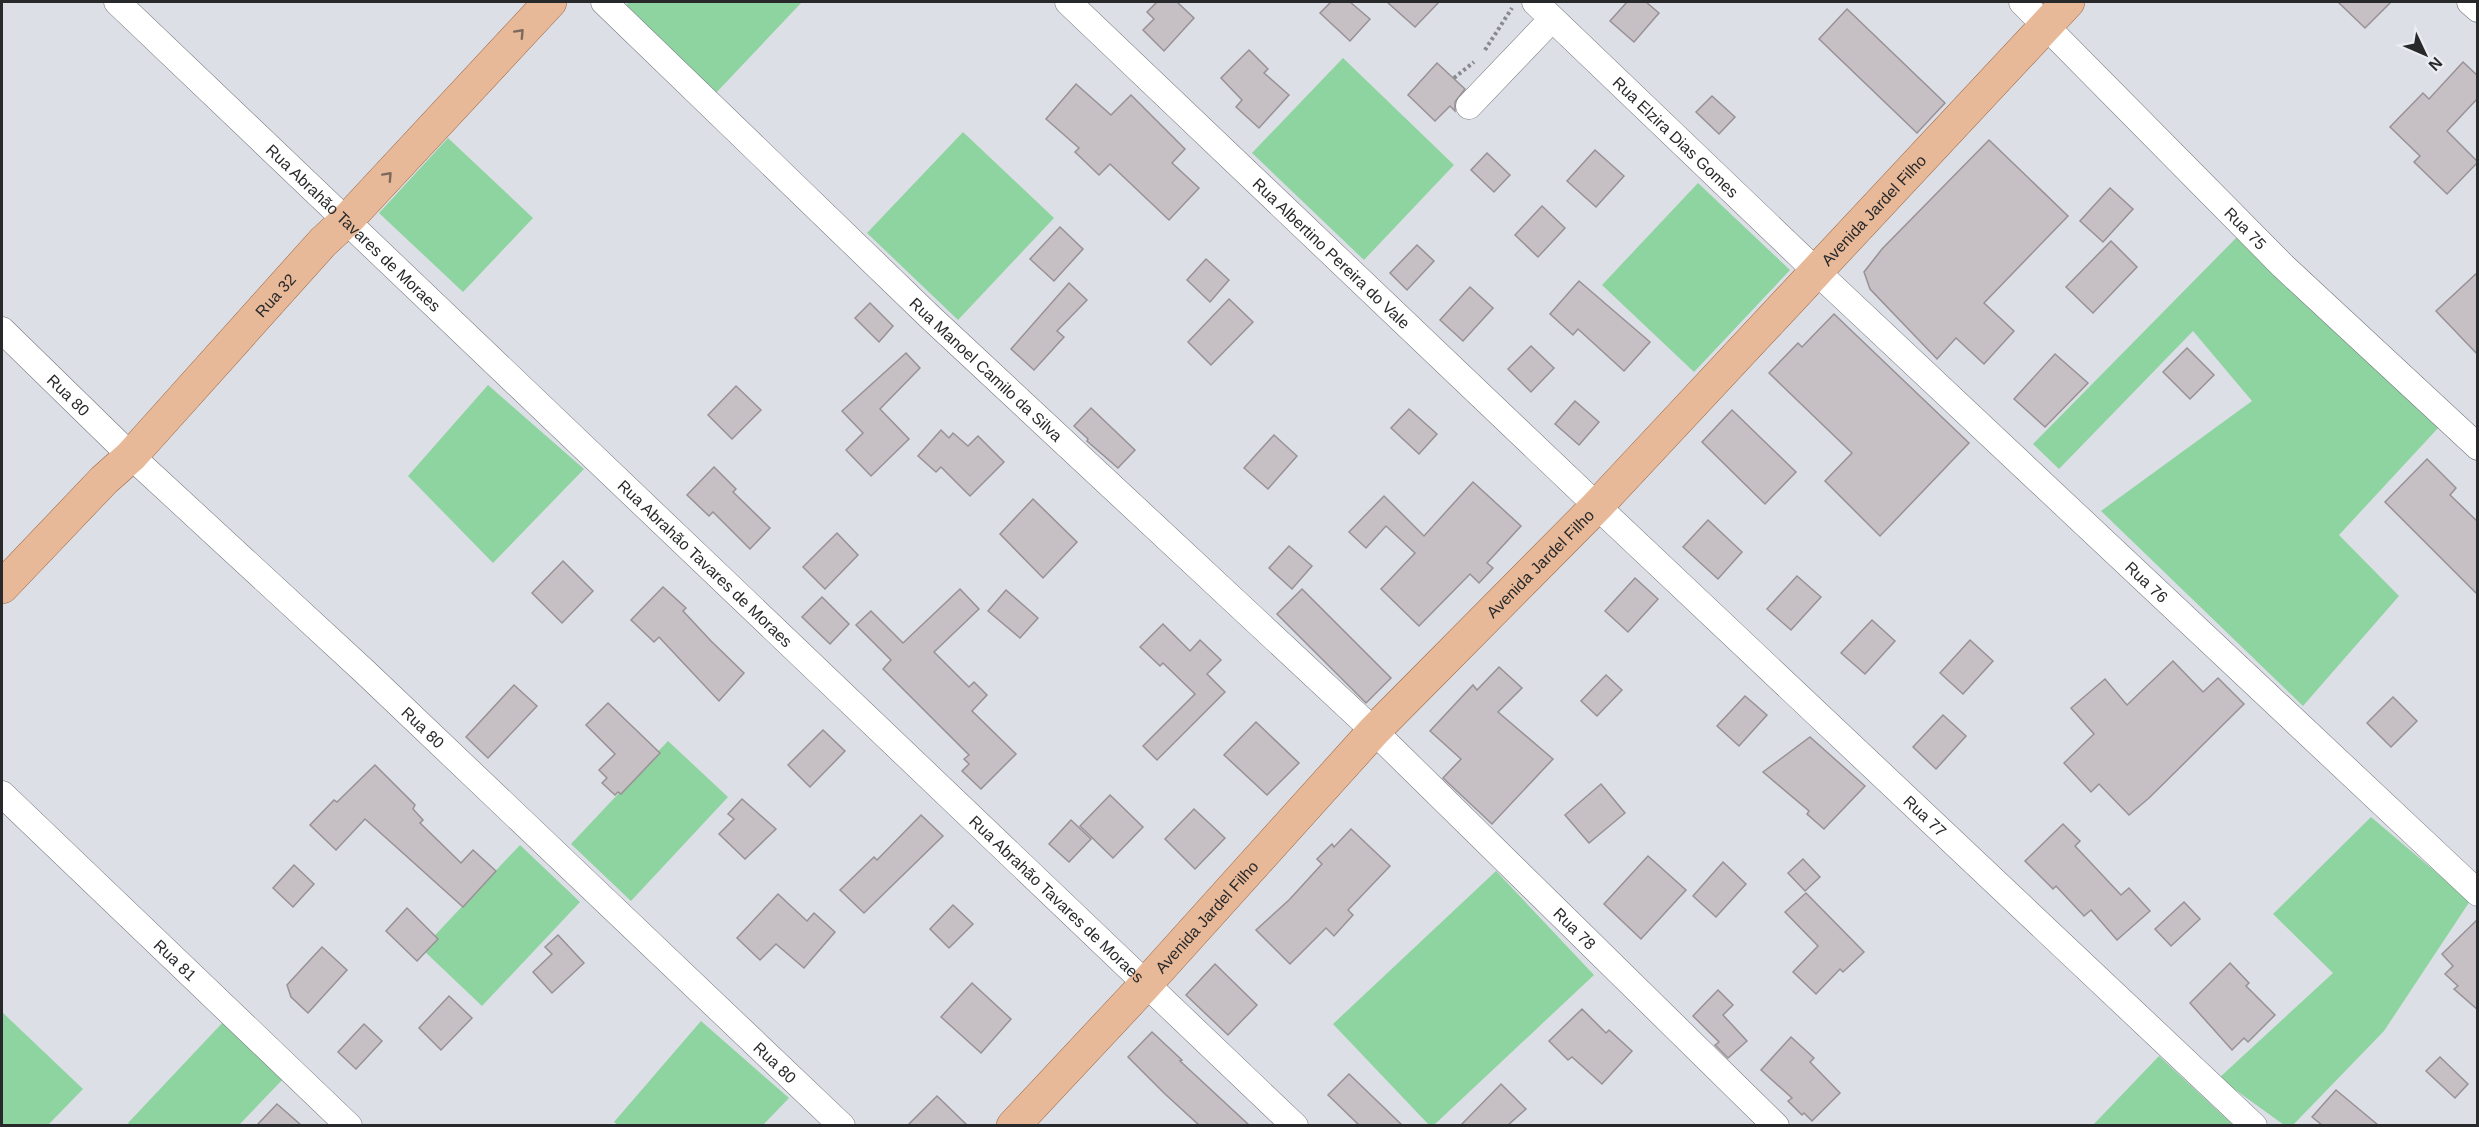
<svg xmlns="http://www.w3.org/2000/svg" width="2479" height="1127" viewBox="0 0 2479 1127" font-family="Helvetica,sans-serif">
<style>
.green{fill:#8ed4a0}
.building{fill:#c6bfc3;stroke:#989195;stroke-width:1.5}
.lines{fill:none;stroke-linecap:round;stroke-linejoin:round}
.minor-casing{stroke:#73757b;stroke-width:27}
.major-casing{stroke:#9b6845;stroke-width:34}
.path{stroke:#87898d;stroke-width:4;stroke-dasharray:3 3;stroke-linecap:butt}
.minor{stroke:#fff;stroke-width:26}
.major{stroke:#e8b998;stroke-width:33}
.oneway{stroke:#7e6a5c}
.labels{text-anchor:middle;dominant-baseline:central;stroke-width:6;stroke-linejoin:round;paint-order:stroke}
.street-label{font-size:16px;fill:#28292b;stroke:#eaedf3}
</style>
<rect width="100%" height="100%" fill="#dddfe6"/>
<g class="green">
<path d="M629 2H802L715 94 624 7Z"/>
<path d="M1343 58 1454 165 1364 260 1252 153Z"/>
<path d="M963 132 1054 218 958 320 867 233Z"/>
<path d="M448 138 533 218 463 292 379 213Z"/>
<path d="M1698 183 1790 270 1694 372 1602 285Z"/>
<path d="M2238 236 2439 427 2339 535 2399 596 2303 706 2101 511 2252 401 2193 331 2059 469 2033 444Z"/>
<path d="M488 385 584 469 493 563 408 476Z"/>
<path d="M668 741 728 797 631 901 571 844Z"/>
<path d="M2371 817 2470 901 2384 1031 2293 1125H2284L2219 1078 2333 973 2273 914Z"/>
<path d="M520 845 580 902 482 1006 422 949Z"/>
<path d="M1496 871 1594 975 1434 1125H1429L1333 1024Z"/>
<path d="M2 1012 83 1089 48 1125H2Z"/>
<path d="M226 1019 286 1076 239 1125 131 1126 128 1123Z"/>
<path d="M701 1021 789 1098 763 1125H618L614 1122Z"/>
<path d="M2159 1056 2233 1125H2093Z"/>
</g>
<g class="building">
<path d="M1157 2H1177L1194 18 1164 51 1143 30 1154 19 1147 12Z"/>
<path d="M1331 2H1350L1370 19 1350 41 1320 13Z"/>
<path d="M1387 2H1439L1415 27Z"/>
<path d="M1627 2H1646L1659 13 1634 42 1610 21Z"/>
<path d="M2338 2H2391L2365 28Z"/>
<path d="M1847 9 1945 103 1917 133 1819 39Z"/>
<path d="M1249 50 1268 69 1264 73 1289 95 1259 128 1236 107 1242 100 1221 78Z"/>
<path d="M2463 62 2478 76V98L2447 131 2478 162 2447 194 2414 162 2420 156 2390 127 2423 93 2429 99Z"/>
<path d="M1437 63 1465 89 1455 102V111L1450 106 1435 121 1408 95Z"/>
<path d="M1076 84 1111 115 1131 95 1185 149 1172 163 1199 188 1169 220 1110 164 1099 175 1075 152 1079 148 1046 119Z"/>
<path d="M1712 96 1735 117 1719 134 1696 112Z"/>
<path d="M1989 140 2068 216 1984 303 2014 331 1984 364 1956 338 1937 359 1870 289 1864 272 1882 249Z"/>
<path d="M1595 150 1624 176 1596 207 1567 181Z"/>
<path d="M1487 153 1510 175 1494 192 1471 170Z"/>
<path d="M2110 188 2133 209 2103 242 2080 221Z"/>
<path d="M1542 206 1565 228 1538 257 1515 235Z"/>
<path d="M1060 227 1083 249 1054 281 1030 259Z"/>
<path d="M2111 241 2137 267 2093 313 2066 287Z"/>
<path d="M1417 245 1434 261 1407 290 1390 273Z"/>
<path d="M1206 259 1229 280 1210 302 1187 280Z"/>
<path d="M2478 272V355L2436 311Z"/>
<path d="M1579 281 1650 342 1624 371 1578 329 1573 335 1550 314Z"/>
<path d="M1069 283 1087 300 1057 331 1064 337 1034 370 1011 349Z"/>
<path d="M1470 287 1493 308 1463 341 1440 320Z"/>
<path d="M1229 299 1253 322 1211 365 1188 342Z"/>
<path d="M870 303 893 326 879 342 855 318Z"/>
<path d="M1834 314 1969 443 1880 536 1825 481 1852 453 1769 373 1798 343 1802 347Z"/>
<path d="M1531 346 1554 368 1531 392 1508 369Z"/>
<path d="M2187 348 2214 375 2190 399 2163 372Z"/>
<path d="M906 353 920 368 880 409 909 439 871 476 846 450 863 433 842 411Z"/>
<path d="M2055 354 2088 383 2045 427 2014 399Z"/>
<path d="M736 386 761 410 732 439 708 415Z"/>
<path d="M1575 401 1599 422 1579 445 1555 424Z"/>
<path d="M1091 408 1135 450 1118 468 1087 441 1088 439 1074 426Z"/>
<path d="M1409 409 1437 434 1419 454 1391 428Z"/>
<path d="M1732 410 1796 472 1765 504 1702 442Z"/>
<path d="M941 430 949 438 953 433 968 446 978 436 1004 462 970 496 941 467 936 472 918 456Z"/>
<path d="M1274 435 1297 456 1268 489 1244 468Z"/>
<path d="M2427 459 2456 488 2450 495 2478 522V595L2385 502Z"/>
<path d="M714 467 736 489 733 492 770 528 750 549 713 512 709 516 687 495Z"/>
<path d="M1473 482 1521 526 1487 563 1493 568 1479 583 1470 574 1419 626 1381 589 1415 553 1386 526 1366 548 1349 532 1384 496 1424 536Z"/>
<path d="M1033 499 1077 542 1043 578 1000 534Z"/>
<path d="M1708 520 1742 552 1718 579 1683 547Z"/>
<path d="M837 533 858 555 825 589 803 567Z"/>
<path d="M1289 546 1312 566 1292 589 1269 568Z"/>
<path d="M563 561 593 591 562 623 532 593Z"/>
<path d="M1797 576 1821 597 1791 630 1767 609Z"/>
<path d="M1635 578 1658 599 1628 632 1605 611Z"/>
<path d="M663 587 686 608 683 611 711 641 744 673 719 701 659 637 654 642 631 620Z"/>
<path d="M960 589 979 609 934 652 969 687 974 682 987 695 972 711 1016 754 981 789 962 771 969 764 964 759 969 755 883 669 891 660 856 625 871 611 903 643Z"/>
<path d="M1302 589 1391 678 1366 703 1277 614Z"/>
<path d="M1006 590 1038 618 1020 638 988 611Z"/>
<path d="M822 597 849 624 830 644 802 617Z"/>
<path d="M1872 620 1895 641 1865 674 1841 653Z"/>
<path d="M1163 624 1190 651 1200 640 1221 660 1207 674 1225 692 1157 760 1143 746 1195 694 1163 663 1160 666 1140 647Z"/>
<path d="M1970 640 1993 661 1963 694 1940 673Z"/>
<path d="M2173 661 2203 692 2218 678 2244 704 2149 798 2129 815 2099 784 2091 792 2064 763 2094 734 2071 708 2105 679 2127 705Z"/>
<path d="M1499 667 1522 688 1498 712 1553 759 1492 824 1443 778 1461 759 1430 731 1473 685 1477 690Z"/>
<path d="M1606 675 1622 690 1597 716 1581 701Z"/>
<path d="M514 685 537 706 488 758 466 737Z"/>
<path d="M1745 696 1767 715 1739 746 1717 726Z"/>
<path d="M2393 697 2417 721 2391 747 2367 723Z"/>
<path d="M608 703 660 753 621 794 618 792 615 795 602 783 607 778 599 770 615 754 586 725Z"/>
<path d="M1943 715 1966 736 1936 769 1913 747Z"/>
<path d="M1256 722 1299 763 1267 795 1224 755Z"/>
<path d="M823 730 845 751 810 787 788 765Z"/>
<path d="M1810 737 1865 786 1824 829 1807 814 1809 811 1763 772Z"/>
<path d="M375 765 415 805 413 809 423 820 420 823 461 863 473 850 496 871 463 907 365 819 336 850 310 825 334 800 337 802Z"/>
<path d="M1601 784 1625 813 1589 843 1565 815Z"/>
<path d="M1110 795 1143 827 1113 858 1080 826Z"/>
<path d="M742 799 776 829 745 859 719 834 734 819 728 814Z"/>
<path d="M1194 809 1225 838 1195 869 1165 839Z"/>
<path d="M921 815 943 836 864 913 840 890 874 857 877 860Z"/>
<path d="M1071 820 1091 839 1069 862 1049 844Z"/>
<path d="M2063 824 2080 841 2075 846 2121 895 2129 888 2150 911 2117 940 2091 910 2084 916 2056 886 2053 889 2025 861Z"/>
<path d="M1351 829 1390 866 1348 910 1353 915 1334 936 1326 928 1290 964 1256 930 1289 900 1322 864 1317 859 1332 844 1334 847Z"/>
<path d="M1648 856 1686 890 1641 939 1604 904Z"/>
<path d="M1803 859 1820 877 1805 891 1788 873Z"/>
<path d="M1723 862 1746 884 1716 917 1693 896Z"/>
<path d="M294 865 314 884 293 907 273 888Z"/>
<path d="M1806 893 1864 952 1843 972 1840 969 1816 994 1793 972 1818 946 1785 912Z"/>
<path d="M778 894 807 921 814 913 835 932 804 968 776 944 760 960 737 938Z"/>
<path d="M2184 902 2200 919 2171 946 2155 929Z"/>
<path d="M953 905 973 924 949 948 930 929Z"/>
<path d="M407 908 438 939 417 961 386 931Z"/>
<path d="M2478 919V1010L2454 989 2458 986 2445 974 2453 966 2442 954Z"/>
<path d="M558 935 584 963 552 993 533 972 552 954 545 947Z"/>
<path d="M322 947 347 970 308 1013 291 997 287 985Z"/>
<path d="M2230 963 2249 983 2246 986 2275 1015 2248 1042 2244 1038 2232 1050 2190 1003Z"/>
<path d="M1215 964 1257 1005 1228 1035 1186 995Z"/>
<path d="M972 983 1011 1019 981 1053 941 1017Z"/>
<path d="M1718 990 1733 1005 1723 1015 1747 1041 1728 1058 1715 1045 1719 1042 1693 1016Z"/>
<path d="M449 996 472 1018 441 1050 419 1028Z"/>
<path d="M1582 1009 1606 1033 1609 1030 1632 1051 1602 1084 1572 1057 1568 1060 1549 1041Z"/>
<path d="M364 1024 382 1041 356 1069 338 1052Z"/>
<path d="M1152 1032 1182 1060 1180 1061 1249 1125H1199L1165 1094 1128 1057Z"/>
<path d="M1791 1037 1814 1058 1810 1062 1840 1093 1812 1121 1804 1113 1802 1115 1788 1101 1792 1098 1761 1070Z"/>
<path d="M2440 1057 2468 1084 2455 1098 2426 1071Z"/>
<path d="M1349 1074 1402 1125H1359L1328 1095Z"/>
<path d="M1501 1084 1526 1109 1508 1125H1461Z"/>
<path d="M2336 1090 2378 1125H2322L2312 1117Z"/>
<path d="M937 1096 967 1125H908Z"/>
<path d="M277 1104 301 1125H257Z"/>
</g>
<g class="lines">
<defs>
<g id="minor">
<path id="s1" d="M117 2 1295 1126"/>
<path id="s2" d="M604 2 930 317 1374 731 1776 1126"/>
<path id="s3" d="M1068 2 1597 506 2254 1126"/>
<path id="s4" d="M1535 2 1817 272 2478 893"/>
<path id="s5" d="M2022 2 2283 266 2478 447"/>
<path d="M2470 2 2478 9"/>
<path d="M1469 106 1552 19"/>
<path id="s6" d="M2 330 131 456 364 671 842 1126"/>
<path id="s7" d="M2 794 349 1126"/>
</g>
<g id="major">
<path id="s8" d="M2 587 104 480 131 456 323 242 348 219 550 2"/>
<path id="s9" d="M1013 1126 1145 985 1374 731 1597 506 2068 2"/>
</g>
</defs>
<use href="#minor" class="minor-casing"/>
<use href="#major" class="major-casing"/>
<g class="path">
<path d="M1485 50 1512 8"/>
<path d="M1454 78 1474 62"/>
</g>
<use href="#minor" class="minor"/>
<use href="#major" class="major"/>
</g>
<defs><path id="oneway-chevron" d="M-2-3.5L2.5 0L-2 3.5" fill="none" stroke-width="1.6" stroke-linecap="round" stroke-linejoin="round" transform="scale(1.5)"/></defs>
<g class="oneway">
<use href="#oneway-chevron" transform="translate(520 33) rotate(-47)"/>
<use href="#oneway-chevron" transform="translate(388 176) rotate(-47)"/>
</g>
<g class="labels">
<g class="street-label">
<text stroke="none"><textPath href="#s4" startOffset="195">Rua Elzira Dias Gomes</textPath></text>
<text stroke="none"><textPath href="#s9" startOffset="1257">Avenida Jardel Filho</textPath></text>
<text stroke="none"><textPath href="#s1" startOffset="327">Rua Abrahão Tavares de Moraes</textPath></text>
<text stroke="none"><textPath href="#s5" startOffset="318">Rua 75</textPath></text>
<text stroke="none"><textPath href="#s3" startOffset="364">Rua Albertino Pereira do Vale</textPath></text>
<text stroke="none"><textPath href="#s8" startOffset="400">Rua 32</textPath></text>
<text stroke="none"><textPath href="#s2" startOffset="530">Rua Manoel Camilo da Silva</textPath></text>
<text stroke="none"><textPath href="#s6" startOffset="93">Rua 80</textPath></text>
<text stroke="none"><textPath href="#s9" startOffset="771">Avenida Jardel Filho</textPath></text>
<text stroke="none"><textPath href="#s1" startOffset="813">Rua Abrahão Tavares de Moraes</textPath></text>
<text stroke="none"><textPath href="#s4" startOffset="843">Rua 76</textPath></text>
<text stroke="none"><textPath href="#s6" startOffset="579">Rua 80</textPath></text>
<text stroke="none"><textPath href="#s3" startOffset="1182">Rua 77</textPath></text>
<text stroke="none"><textPath href="#s1" startOffset="1299">Rua Abrahão Tavares de Moraes</textPath></text>
<text stroke="none"><textPath href="#s9" startOffset="285">Avenida Jardel Filho</textPath></text>
<text stroke="none"><textPath href="#s2" startOffset="1342">Rua 78</textPath></text>
<text stroke="none"><textPath href="#s7" startOffset="240">Rua 81</textPath></text>
<text stroke="none"><textPath href="#s6" startOffset="1065">Rua 80</textPath></text>
</g>
</g>
<rect width="2479" height="1127" fill="none" stroke="#28292b" stroke-width="6"/>
<g transform="translate(2425 54) rotate(134)" stroke="#eaedf3" stroke-width="4.5" paint-order="stroke">
<path d="M0-4.5L10 22L0 15L-10 22Z" fill="#28292b"/>
<text y="-9" font-size="16" font-weight="bold" text-anchor="middle" fill="#28292b">N</text>
</g>
</svg>
